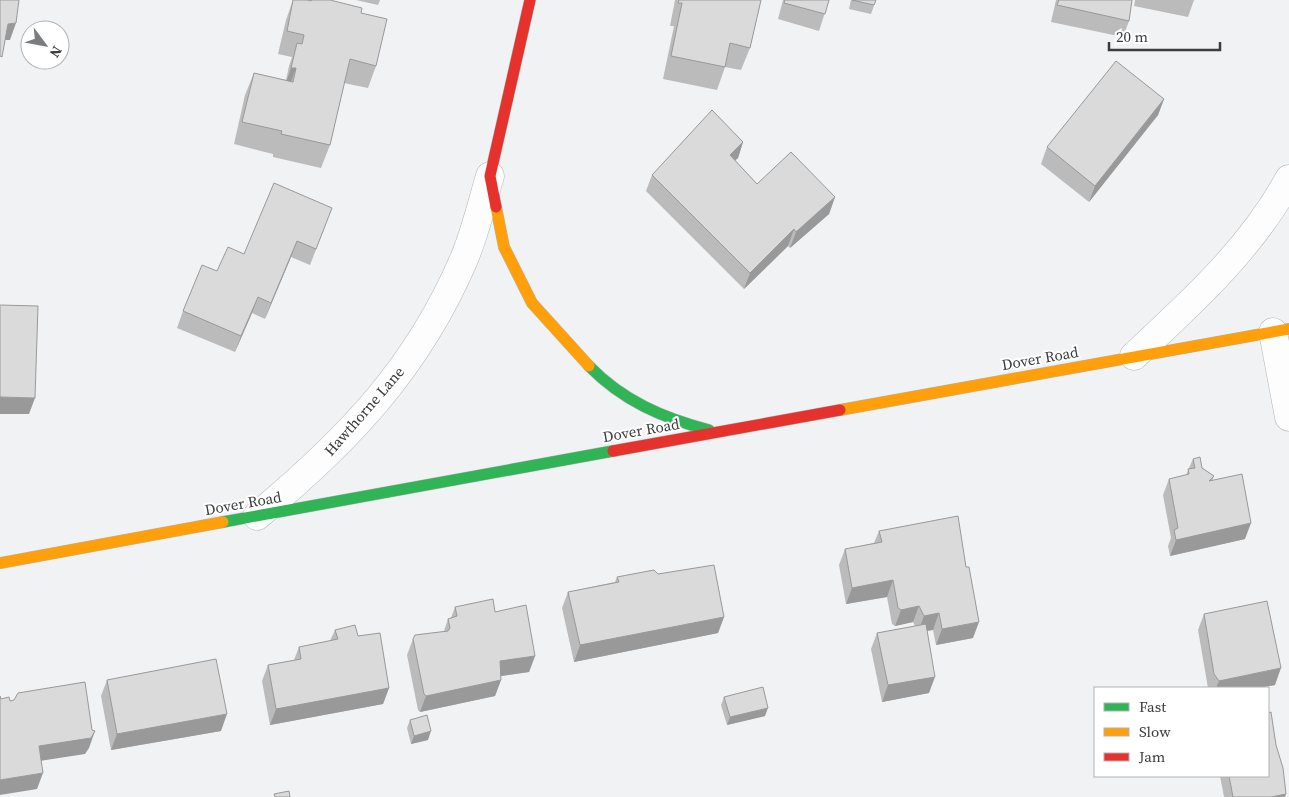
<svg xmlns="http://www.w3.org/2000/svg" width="1289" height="797" viewBox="0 0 1289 797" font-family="'Source Serif 4',serif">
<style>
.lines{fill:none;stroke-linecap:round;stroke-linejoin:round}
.street-casing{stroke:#b4b5b6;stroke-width:29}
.fast-casing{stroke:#b4b5b6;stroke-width:12}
.slow-casing{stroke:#b4b5b6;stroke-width:12}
.jam-casing{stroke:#b4b5b6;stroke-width:12}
.street{stroke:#fdfdfd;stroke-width:28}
.fast{stroke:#30b455;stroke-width:11}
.slow{stroke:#ff9f0a;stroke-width:11}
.jam{stroke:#e5322d;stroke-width:11}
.wall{fill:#bbb}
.shaded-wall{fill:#999}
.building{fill:#dadada;stroke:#999}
.labels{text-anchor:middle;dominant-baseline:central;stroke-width:4;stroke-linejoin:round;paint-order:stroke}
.street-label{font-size:15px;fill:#3b3c3d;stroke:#fff}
</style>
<rect width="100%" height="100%" fill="#f1f2f4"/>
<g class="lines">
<defs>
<g id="street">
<path d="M1273 332 1289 417"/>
<path d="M1134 356C1191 303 1251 249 1289 179"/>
<path d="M257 516C347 441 417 369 464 259 475 233 482 203 490 176"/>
</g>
<g id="fast">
<path d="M589 366C623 401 663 418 709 430"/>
<path d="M223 522 613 451"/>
</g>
<g id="slow">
<path d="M496 207 504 247 532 303 589 366"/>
<path d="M840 410 1289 329"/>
<path d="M0 563 223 522"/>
</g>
<g id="jam">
<path d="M496 207 490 176 530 0"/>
<path d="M613 451 840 410"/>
</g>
</defs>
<use href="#street" class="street-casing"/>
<use href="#fast" class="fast-casing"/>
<use href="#slow" class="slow-casing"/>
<use href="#jam" class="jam-casing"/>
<use href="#street" class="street"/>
<use href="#fast" class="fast"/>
<use href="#slow" class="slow"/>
<use href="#jam" class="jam"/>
</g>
<g class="wall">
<path d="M292 0H307L361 13 376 66 368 88 344 83 330 145 321 168 273 157V154L234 144 245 95 254 73 286 80 289 66 292 57 278 54 286 20 293 0Z"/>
<path d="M356 0H380L378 5Z"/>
<path d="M675 0H761L750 48 741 70 725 67 717 90 663 79 674 26H670Z"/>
<path d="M783 0H829L819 31 778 19Z"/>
<path d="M851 0H876L871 14 849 9Z"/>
<path d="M1056 0H1132L1129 21 1123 37 1051 22Z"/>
<path d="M1135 0H1194L1188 17 1134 6Z"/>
<path d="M1164 99 1158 115 1089 202 1041 164 1047 147Z"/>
<path d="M743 142 738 158 735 160 757 184 835 197 829 214 790 248 788 246 744 289 646 191 652 175Z"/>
<path d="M326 224 310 265 291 257 265 319 252 313 235 352 177 328 183 311 244 254Z"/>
<path d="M1193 459 1202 468 1214 476 1212 481 1245 539 1170 556 1168 546 1171 538 1163 495 1169 479 1186 475Z"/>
<path d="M879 531 973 638 936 645 933 630 927 631 929 693 882 702 871 649 877 633 915 626 913 622 895 626 892 624 887 597 846 604 839 565 845 549 874 543Z"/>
<path d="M658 574 724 617 718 633 574 662 562 608 568 592 615 582 617 577Z"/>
<path d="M455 607 495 612 535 656 529 672 501 676V680L495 696 420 712 418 710 407 655 413 639 444 631 448 619 451 618Z"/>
<path d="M1204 614 1275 685 1258 688H1208L1198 630Z"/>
<path d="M335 630 358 636 389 688 383 704 270 725 262 681 268 665 294 660 299 647 330 641Z"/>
<path d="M107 680 221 731 111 750 101 696Z"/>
<path d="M724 697 765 716 727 725 721 705Z"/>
<path d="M410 720 428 740 411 744 407 728Z"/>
<path d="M1220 776H1268L1285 797H1224Z"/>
</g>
<g class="shaded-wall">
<path d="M16 23 10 40H2L8 24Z"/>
<path d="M291 68H296L288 91H283Z"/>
<path d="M1164 99 1158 115 1089 202 1095 186Z"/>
<path d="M743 142 738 158 724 171 730 155Z"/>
<path d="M835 197 829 214 790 248 796 232Z"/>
<path d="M794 229 788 246 744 289 750 273Z"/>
<path d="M297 241 291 257 265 319 271 303Z"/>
<path d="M258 297 252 313 235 352 241 336Z"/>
<path d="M0 397 35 398 29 414H0Z"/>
<path d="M1251 523 1245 539 1170 556 1176 540Z"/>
<path d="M893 580 887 597 846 604 852 588Z"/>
<path d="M919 606 913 622 895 626 901 610Z"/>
<path d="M939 613 933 630 918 632 924 616Z"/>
<path d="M724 617 718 633 574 662 580 645Z"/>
<path d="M979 622 973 638 936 645 942 629Z"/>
<path d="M535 656 529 672 494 677 500 661Z"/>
<path d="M1281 668 1275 685 1258 688H1216L1219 681Z"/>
<path d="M935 677 929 693 882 702 888 685Z"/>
<path d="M501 680 495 696 420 712 426 696Z"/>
<path d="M389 688 383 704 270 725 276 709Z"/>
<path d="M768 708 765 716 727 725 730 717Z"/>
<path d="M227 714 221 731 111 750 117 734Z"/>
<path d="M95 731 89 748 85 754 33 762 39 746Z"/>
<path d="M431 731 428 740 411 744 414 736Z"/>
<path d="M43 773 37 789 0 795V780Z"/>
<path d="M1286 794 1285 797H1271Z"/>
</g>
<g class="building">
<path d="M0 0H19L16 23 8 24 2 57 0 56Z"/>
<path d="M293 0H307L311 1 312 0H330L362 8 361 13 387 19 376 66 350 59 330 145 281 134 282 131 242 122 254 73 293 82 296 68H291L297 43 302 44 304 35 287 31Z"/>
<path d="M679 0H761L750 48 730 43 725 67 671 56 682 3H678Z"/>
<path d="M785 0H829L825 14 784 3Z"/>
<path d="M852 0H876L874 5Z"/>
<path d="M1059 0H1132L1129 21 1057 5Z"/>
<path d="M1116 61 1164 99 1095 186 1047 147Z"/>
<path d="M712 110 743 142 730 155 757 184 791 152 835 197 796 232 794 229 750 273 652 175Z"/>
<path d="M274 183 332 208 316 249 297 241 271 303 258 297 241 336 183 311 202 265 217 271 228 247 244 254Z"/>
<path d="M0 305 38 306 35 398 0 397Z"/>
<path d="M1200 457 1202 468 1214 476 1209 481 1242 474 1251 523 1176 540 1174 530 1178 528 1169 479 1189 474 1188 469 1195 468 1193 459Z"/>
<path d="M958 516 966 567H969L979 622 942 629 939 613 924 616 919 606 901 610 898 608 893 580 852 588 845 549 882 542 879 531Z"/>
<path d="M714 565 724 617 580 645 568 592 619 582 617 577 654 570 658 574Z"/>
<path d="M493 599 495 612 526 605 535 656 500 661 501 680 426 696 424 694 413 639 415 635 448 631 450 628 448 619 457 616 455 607Z"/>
<path d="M1267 601 1281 668 1219 681 1214 674 1204 614Z"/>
<path d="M926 624 935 677 888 685 877 633Z"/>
<path d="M355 625 358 636 380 633 389 688 276 709 268 665 301 659 299 647 338 639 335 630Z"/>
<path d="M216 659 227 714 117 734 107 680Z"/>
<path d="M85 682 92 730 95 731 91 738 39 746 43 773 0 780V696L1 699 9 697 10 701 14 700 18 693Z"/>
<path d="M763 687 768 708 730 717 724 697Z"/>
<path d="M1271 712 1276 745 1283 768 1286 794 1271 797H1233L1229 776H1268V713Z"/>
<path d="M427 715 431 731 414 736 410 720Z"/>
<path d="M289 791 290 797H275L274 794Z"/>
</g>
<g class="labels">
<g class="street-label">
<text transform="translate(1040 358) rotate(-10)">Dover Road</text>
<text transform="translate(364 411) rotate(-49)">Hawthorne Lane</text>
<text transform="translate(641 430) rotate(-10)">Dover Road</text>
<text transform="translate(243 503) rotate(-10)">Dover Road</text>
</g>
</g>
<rect x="1094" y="687" width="175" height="90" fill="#ffffff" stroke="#b1b1b1"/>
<rect x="1104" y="703" width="25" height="8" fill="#30b455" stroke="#b1b1b1"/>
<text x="1139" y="712" font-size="15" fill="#3b3c3d">Fast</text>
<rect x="1104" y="728" width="25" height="8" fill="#ff9f0a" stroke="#b1b1b1"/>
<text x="1139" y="737" font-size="15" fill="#3b3c3d">Slow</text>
<rect x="1104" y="753" width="25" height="8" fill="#e5322d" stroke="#b1b1b1"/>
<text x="1139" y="762" font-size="15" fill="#3b3c3d">Jam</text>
<g transform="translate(45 45) rotate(122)"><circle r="24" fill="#ffffff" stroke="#b1b1b1"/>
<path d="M0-4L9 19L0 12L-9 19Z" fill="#7b7c7d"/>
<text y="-8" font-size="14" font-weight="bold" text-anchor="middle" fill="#3b3c3d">N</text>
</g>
<path d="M1109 42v8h111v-8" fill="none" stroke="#3b3c3d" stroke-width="2.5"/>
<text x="1116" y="42" font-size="15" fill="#3b3c3d" stroke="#ffffff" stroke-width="4" paint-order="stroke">20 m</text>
</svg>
